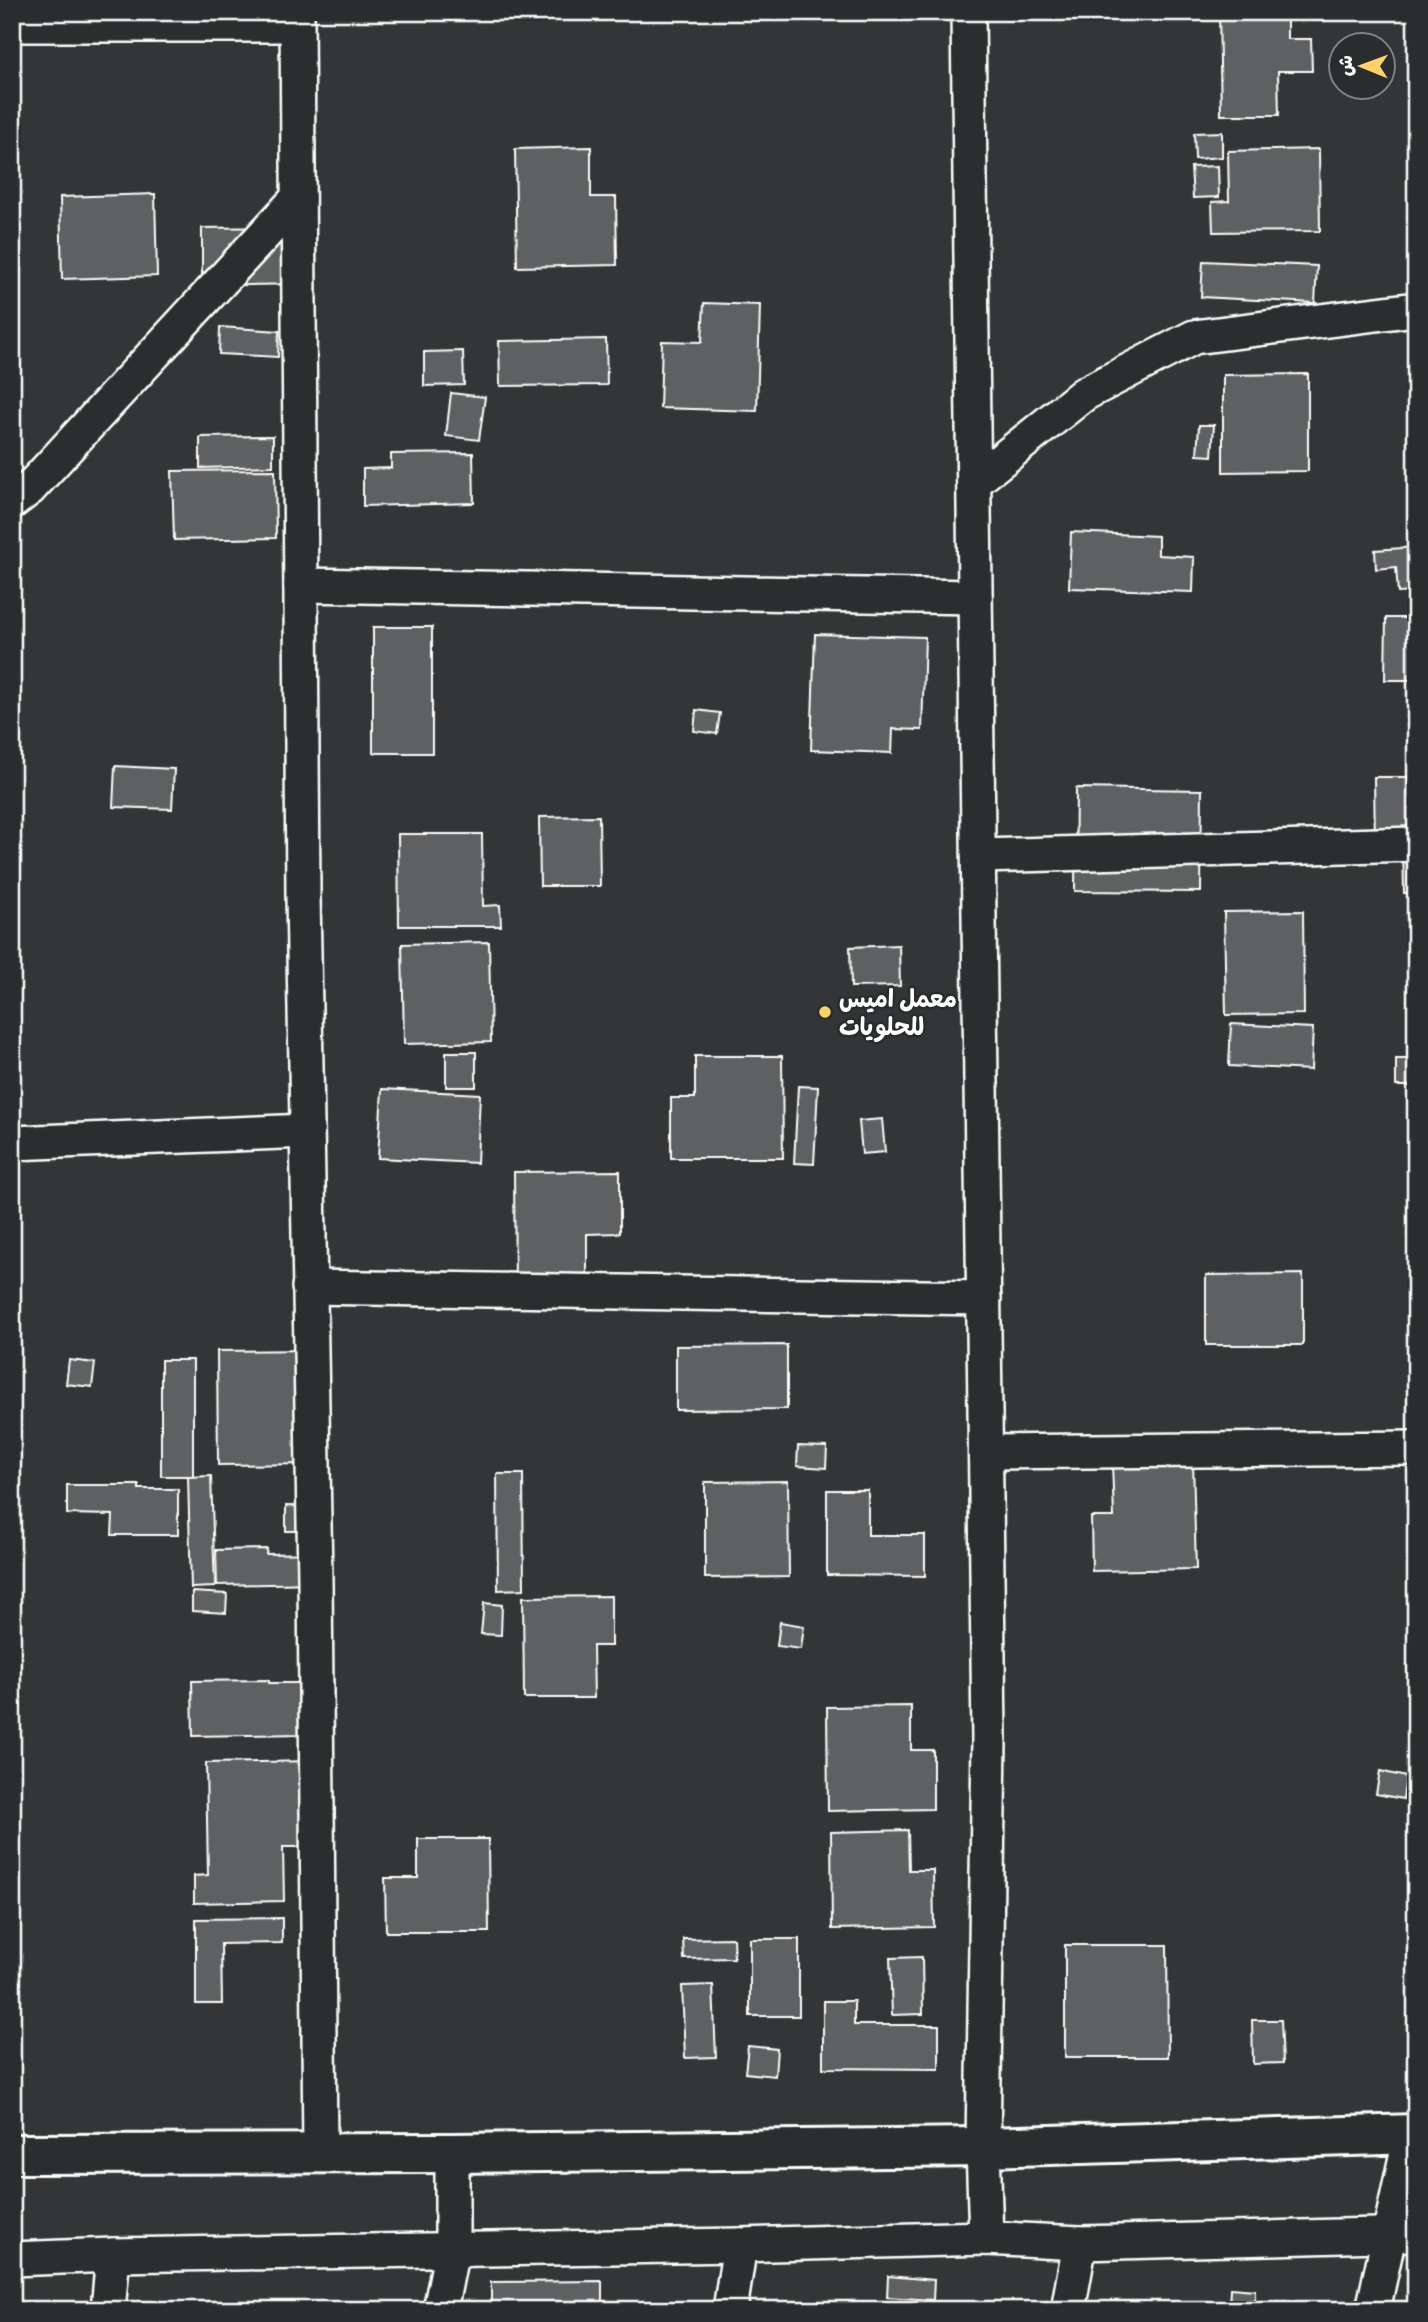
<svg xmlns="http://www.w3.org/2000/svg" width="1428" height="2322" viewBox="0 0 1428 2322" font-family="Itim,'Playpen Sans Arabic',sans-serif">
<style>
.building{fill:#5f6162;stroke:#fff;stroke-width:2}
.lines{fill:none;stroke-linecap:round;stroke-linejoin:round}
.minor-casing{stroke:#fff;stroke-width:38}
.tertiary-casing{stroke:#fff;stroke-width:44}
.minor{stroke:#2a2d2e;stroke-width:33}
.tertiary{stroke:#2a2d2e;stroke-width:38}
.poi-dot{fill:#ffd166;stroke:#2a2d2e;stroke-width:2.5}
.labels{text-anchor:middle;dominant-baseline:central;stroke-width:5;stroke-linejoin:round;paint-order:stroke}
.poi-label{font-size:24px;font-weight:bold;fill:#fff;stroke:#2a2d2e;text-anchor:start}
</style>
<rect width="100%" height="100%" fill="#333536"/>
<filter id="ink" filterUnits="userSpaceOnUse"><feTurbulence type="fractalNoise" baseFrequency=".0143" numOctaves="2"/><feDisplacementMap in="SourceGraphic" scale="14" xChannelSelector="R" yChannelSelector="G"/><feConvolveMatrix kernelMatrix="1 2 1 2 8 2 1 2 1" color-interpolation-filters="sRGB"/></filter>
<g filter="url(#ink)">
<g class="building">
<path d="M1219 12H1287V39H1311L1312 71H1278L1279 115H1221Z"/>
<path d="M1222 132V157L1195 159 1194 133Z"/>
<path d="M591 147V197H616L617 265 517 267 515 149Z"/>
<path d="M1319 149 1320 231 1213 232 1212 202 1229 201 1228 151Z"/>
<path d="M1218 166 1219 197 1193 198 1191 167Z"/>
<path d="M155 194 157 276 62 279 60 197Z"/>
<path d="M273 227V242H302V284L202 286V228Z"/>
<path d="M1203 261 1317 266 1315 303 1201 297Z"/>
<path d="M704 303 760 305 757 411 660 408 662 341 702 342Z"/>
<path d="M220 327 279 331 278 357 219 354Z"/>
<path d="M606 339 607 385 500 386 499 341Z"/>
<path d="M463 351 464 385 424 386V352Z"/>
<path d="M1308 374V471L1223 472V375Z"/>
<path d="M451 393 485 397 479 440 446 436Z"/>
<path d="M1199 425H1214L1212 456 1197 455Z"/>
<path d="M273 436V466L200 468V437Z"/>
<path d="M473 453 474 503 363 506V469L391 468V454Z"/>
<path d="M275 470 276 538 174 540 172 471Z"/>
<path d="M1071 532 1158 536V555L1194 557 1193 592 1069 588Z"/>
<path d="M1416 547V592L1398 593 1396 567 1376 569 1375 550Z"/>
<path d="M1386 618H1416V680H1385Z"/>
<rect x="373" y="627" width="59" height="126"/>
<path d="M815 634 925 637 922 730 893 729 892 753 811 750Z"/>
<path d="M696 710 720 713 717 734 694 731Z"/>
<path d="M115 766 174 769 172 809 113 807Z"/>
<path d="M1374 777H1416V893H1404L1403 843H1375Z"/>
<path d="M1076 788 1202 790 1201 892 1075 891Z"/>
<path d="M599 816 600 886H540L539 817Z"/>
<path d="M398 834H482L483 906 500 905 501 926H399Z"/>
<path d="M1303 911 1304 1014 1226 1015 1224 912Z"/>
<path d="M489 942 491 1042 404 1044 402 944Z"/>
<path d="M899 945 900 986 851 987 850 947Z"/>
<path d="M1231 1024 1313 1028 1311 1070 1229 1066Z"/>
<rect x="446" y="1052" width="30" height="35"/>
<path d="M695 1056H782L783 1158H671V1098H695Z"/>
<rect x="1396" y="1059" width="20" height="27"/>
<path d="M798 1086 818 1087 814 1164 794 1163Z"/>
<path d="M382 1089 480 1094 477 1163 378 1158Z"/>
<path d="M882 1119 885 1152 862 1154 859 1121Z"/>
<path d="M620 1171V1233L587 1234V1291L515 1292 514 1172Z"/>
<path d="M1303 1274V1345H1206V1275Z"/>
<path d="M787 1345V1409L676 1410V1346Z"/>
<path d="M313 1350 315 1464 218 1465 217 1351Z"/>
<path d="M69 1360 95 1363 92 1387 66 1384Z"/>
<rect x="161" y="1360" width="32" height="116"/>
<path d="M798 1446 827 1447 826 1468 797 1466Z"/>
<path d="M1193 1461 1196 1569 1092 1571 1091 1517H1114L1112 1463Z"/>
<path d="M497 1474H523L524 1589 498 1590Z"/>
<path d="M211 1476 215 1587 191 1588 188 1477Z"/>
<path d="M788 1481 789 1577 705 1578V1482Z"/>
<path d="M67 1485H139V1489H178V1535H112L113 1515 67 1514Z"/>
<path d="M827 1490H868V1535H925V1576L827 1575Z"/>
<path d="M286 1506 321 1507V1531H286Z"/>
<path d="M267 1549 266 1554 318 1553V1583L217 1585 216 1550Z"/>
<path d="M192 1592 227 1594 226 1613 192 1611Z"/>
<path d="M611 1596V1646H593L594 1698H524L523 1597Z"/>
<path d="M484 1603 502 1605 501 1635 481 1634Z"/>
<path d="M780 1622 804 1626 801 1649 777 1646Z"/>
<path d="M269 1680V1683H301L302 1734 193 1736 192 1681Z"/>
<path d="M911 1706V1750H933V1809L828 1811 827 1707Z"/>
<path d="M313 1761 315 1847H283L284 1901 194 1903V1876L208 1875 206 1763Z"/>
<path d="M1380 1771 1406 1777 1403 1799 1376 1794Z"/>
<path d="M908 1830 909 1870H933L934 1927 832 1929 831 1832Z"/>
<path d="M418 1839H488L489 1932H386L385 1878H418Z"/>
<path d="M282 1918V1943L221 1944 222 2004H196V1919Z"/>
<path d="M733 1938 734 1958 684 1959 683 1939Z"/>
<rect x="750" y="1939" width="49" height="77"/>
<path d="M1065 1945H1167L1168 2057H1065Z"/>
<path d="M922 1957 923 2014 892 2015 890 1958Z"/>
<path d="M713 1985 716 2057 685 2058 682 1986Z"/>
<path d="M823 2001H854V2025H939V2069L823 2068Z"/>
<path d="M1252 2020H1281L1283 2063 1253 2064Z"/>
<path d="M748 2046 777 2049 775 2076 745 2073Z"/>
<path d="M888 2276 934 2280 933 2300 887 2297Z"/>
<path d="M602 2281V2310H491V2282Z"/>
<path d="M1230 2288 1255 2290V2310H1229Z"/>
</g>
<g class="lines">
<defs>
<g id="minor">
<path d="M297 12 303 895 315 1578 320 2152"/>
<path d="M968 12 989 1740 983 2147 986 2238"/>
<path d="M12 25H296"/>
<path d="M974 482 1084 394 1194 337 1416 309"/>
<path d="M12 502 29 489 298 198"/>
<path d="M301 585 975 597"/>
<path d="M979 856 1416 844"/>
<path d="M12 1143 307 1131"/>
<path d="M309 1287 984 1298"/>
<path d="M986 1452 1416 1448"/>
<path d="M12 2259 113 2255 740 2245 986 2238 1080 2243 1416 2234"/>
<path d="M108 2310 113 2255"/>
<path d="M440 2310 452 2250V2153"/>
<path d="M730 2310 740 2245"/>
<path d="M1068 2310 1080 2243"/>
<path d="M1373 2310 1411 2134"/>
</g>
<path id="tertiary" d="M12 2154 452 2153 983 2147 1416 2134"/>
</defs>
<use href="#minor" class="minor-casing"/>
<use href="#tertiary" class="tertiary-casing"/>
<use href="#minor" class="minor"/>
<use href="#tertiary" class="tertiary"/>
</g>
</g>
<circle class="poi-dot" cx="825" cy="1012" r="7"/>
<g class="labels">
<g class="poi-label">
<text x="839" y="998">معمل اميس<tspan x="839" dy="28">للحلويات</tspan></text>
</g>
</g>
<rect width="1428" height="2322" fill="none" stroke="#2a2d2e" stroke-width="42"/>
<rect x="21" y="21" width="1386" height="2280" fill="none" stroke="#fff" stroke-width="2.5" filter="url(#ink)"/>
<g transform="translate(1362 66) rotate(271)"><circle r="33" fill="#2a2d2e" stroke="#7f8182" stroke-width="2"/>
<path d="M0-5L12 26L0 18L-12 26Z" fill="#ffd166"/>
<text y="-10" font-size="19" font-weight="bold" text-anchor="middle" fill="#ffffff">ش</text>
</g>
</svg>
